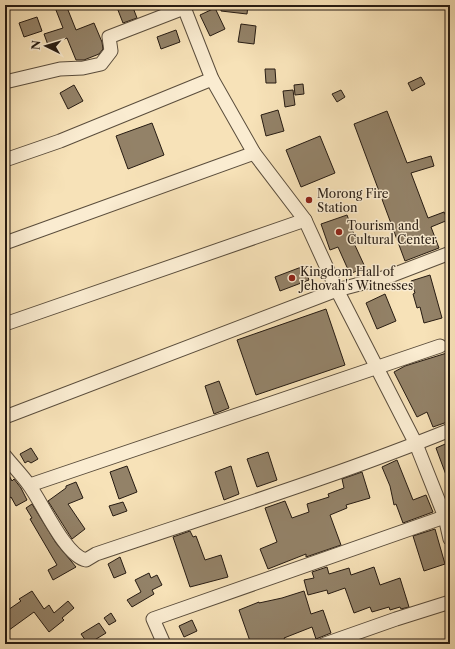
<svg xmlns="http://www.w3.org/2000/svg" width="455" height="649" viewBox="0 0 455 649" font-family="'Libre Caslon Text',serif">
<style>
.building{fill:#938268;stroke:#261b12}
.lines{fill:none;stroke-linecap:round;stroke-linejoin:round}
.minor-casing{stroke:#5a4d3c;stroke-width:15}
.minor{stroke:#faecd1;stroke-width:13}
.poi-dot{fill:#8f2418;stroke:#faecd1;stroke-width:1.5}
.labels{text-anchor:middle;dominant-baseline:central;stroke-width:3;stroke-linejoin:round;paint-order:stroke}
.poi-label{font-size:12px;fill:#261b12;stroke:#faecd1;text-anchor:start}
</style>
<rect width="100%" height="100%" fill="#f7e2b8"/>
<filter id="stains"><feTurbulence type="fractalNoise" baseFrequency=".005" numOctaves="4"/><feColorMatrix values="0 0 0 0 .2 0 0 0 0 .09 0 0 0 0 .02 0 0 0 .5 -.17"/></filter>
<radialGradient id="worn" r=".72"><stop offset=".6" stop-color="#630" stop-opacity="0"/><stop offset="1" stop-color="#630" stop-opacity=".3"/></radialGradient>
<g class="building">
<path d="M54 5H66L76 30 94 23 102 42 103 49 99 54 84 60H76L67 38 48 45 44 34 63 28Z"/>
<path d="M116 5H132L137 18 123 23Z"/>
<path d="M221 5H248L247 14 221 11Z"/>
<path d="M215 8 225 29 210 36 200 15Z"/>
<path d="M37 17 42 31 24 37 19 23Z"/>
<path d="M241 24 256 26 254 44 238 42Z"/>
<path d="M176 30 180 42 161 49 157 37Z"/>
<path d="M265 69H275L276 83H266Z"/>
<path d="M421 77 425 84 412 91 408 83Z"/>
<path d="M303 84 304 94 295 95 294 85Z"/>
<path d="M74 85 83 101 68 109 60 93Z"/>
<path d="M293 90 295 105 285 107 283 91Z"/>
<path d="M341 90 345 97 337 102 332 94Z"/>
<path d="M278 110 284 131 266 136 261 115Z"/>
<path d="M387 111 407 163 431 156 434 166 411 173 428 218 444 212 448 220 431 227 439 248 405 261 354 124Z"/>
<path d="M152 123 164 155 128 169 116 136Z"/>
<path d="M320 136 335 173 301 187 286 150Z"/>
<path d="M347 215 356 240 353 241 365 267 350 274 338 247 330 250 321 224Z"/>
<path d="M304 266 309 280 280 291 275 277Z"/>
<path d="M430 275 442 318 424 323 420 307 417 308 413 294 415 293 411 281Z"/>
<path d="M385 294 396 321 377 329 366 303Z"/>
<path d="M326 309 345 365 256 395 237 340Z"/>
<path d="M450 352V421L433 427 427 412 417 417 394 372 405 366Z"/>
<path d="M219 381 229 408 214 414 205 386Z"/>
<path d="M450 442V483H449L436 448Z"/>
<path d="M31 448 38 459 31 463 28 461 25 463 20 454Z"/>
<path d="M268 452 277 480 257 487 247 459Z"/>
<path d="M397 460 413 500 426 495 433 512 403 523 396 504 394 505 390 486 382 467Z"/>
<path d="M127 466 137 492 119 499 110 472Z"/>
<path d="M231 466 239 494 224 500 215 472Z"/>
<path d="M5 468 12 481 14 479 21 488 27 500 16 506 11 497 5 501Z"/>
<path d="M362 472 370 498 346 505 347 508 330 515 341 545 306 557V554L268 569 260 549 277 542 265 508 285 501 292 518 309 512 307 504 329 497 328 494 344 488 342 479Z"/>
<path d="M76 482 83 498 68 504 85 529 72 539 48 501 66 488V486Z"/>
<path d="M123 502 127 511 113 516 109 506Z"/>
<path d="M32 504 56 543 76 567 53 580 48 570 57 565 30 519 32 518 26 508Z"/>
<path d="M435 529 445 564 424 571 413 536Z"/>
<path d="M190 531 193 537 196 536 205 560 221 555 228 577 190 587 173 537Z"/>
<path d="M120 557 126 573 114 578 108 564Z"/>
<path d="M327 567 329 574 349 568 351 575 374 567 380 585 400 578 409 607 401 609 400 607 390 610 389 607 372 612 370 607 354 613 345 588 328 594 327 590 308 595 304 580 314 578 312 572Z"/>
<path d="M149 573 151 578 157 575 162 585 152 590 154 594 132 607 127 600 141 592 135 580Z"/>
<path d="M32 591 44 609 49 605 54 613 68 601 74 608 62 618 64 620 49 632 34 612 5 633V612L21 601 19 599Z"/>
<path d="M304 591 311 614 323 610 331 633 316 639 312 627 284 638 287 644H251L239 610 259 602V603L282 598Z"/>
<path d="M111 613 116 621 109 625 104 618Z"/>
<path d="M192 620 197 631 184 637 179 626Z"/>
<path d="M99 623 106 633 88 644 81 634Z"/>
</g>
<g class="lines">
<defs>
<g id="minor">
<path d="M183 5 212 79 254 153 305 220 337 290 416 444 445 517 450 539"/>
<path d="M5 82 60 69 83 68 101 64 111 51 109 37 184 8"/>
<path d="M5 160 60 141 212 79"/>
<path d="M5 243 254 153"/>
<path d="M5 324 305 220"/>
<path d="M5 417 337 290 390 276 450 253"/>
<path d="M5 456C13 466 22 475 29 485 42 502 65 556 86 560L96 554C214 514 334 477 450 430"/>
<path d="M30 485 440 346"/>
<path d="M164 644 153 619 450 515"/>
<path d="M325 644 396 619 450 602"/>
</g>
</defs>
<use href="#minor" class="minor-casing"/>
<use href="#minor" class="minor"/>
</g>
<g class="poi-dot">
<circle cx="309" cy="200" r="4"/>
<circle cx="339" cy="232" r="4"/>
<circle cx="292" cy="278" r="4"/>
</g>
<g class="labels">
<g class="poi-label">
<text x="317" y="193">Morong Fire<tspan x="317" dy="14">Station</tspan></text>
<text x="347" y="225">Tourism and<tspan x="347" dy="14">Cultural Center</tspan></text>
<text x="300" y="271">Kingdom Hall of<tspan x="300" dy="14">Jehovah's Witnesses</tspan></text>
</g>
</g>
<rect width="455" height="649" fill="none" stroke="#f7e2b8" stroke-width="20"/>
<rect x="6" y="6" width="443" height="637" fill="none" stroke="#261b12" stroke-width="2"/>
<rect x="10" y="10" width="435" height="629" fill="none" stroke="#261b12"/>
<g transform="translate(46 46) rotate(275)" stroke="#faecd1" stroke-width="3" paint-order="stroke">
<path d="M0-3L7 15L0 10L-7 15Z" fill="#261b12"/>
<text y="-6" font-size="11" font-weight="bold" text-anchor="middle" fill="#261b12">N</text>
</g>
<rect width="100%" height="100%" filter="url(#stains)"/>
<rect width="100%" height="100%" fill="url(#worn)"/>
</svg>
